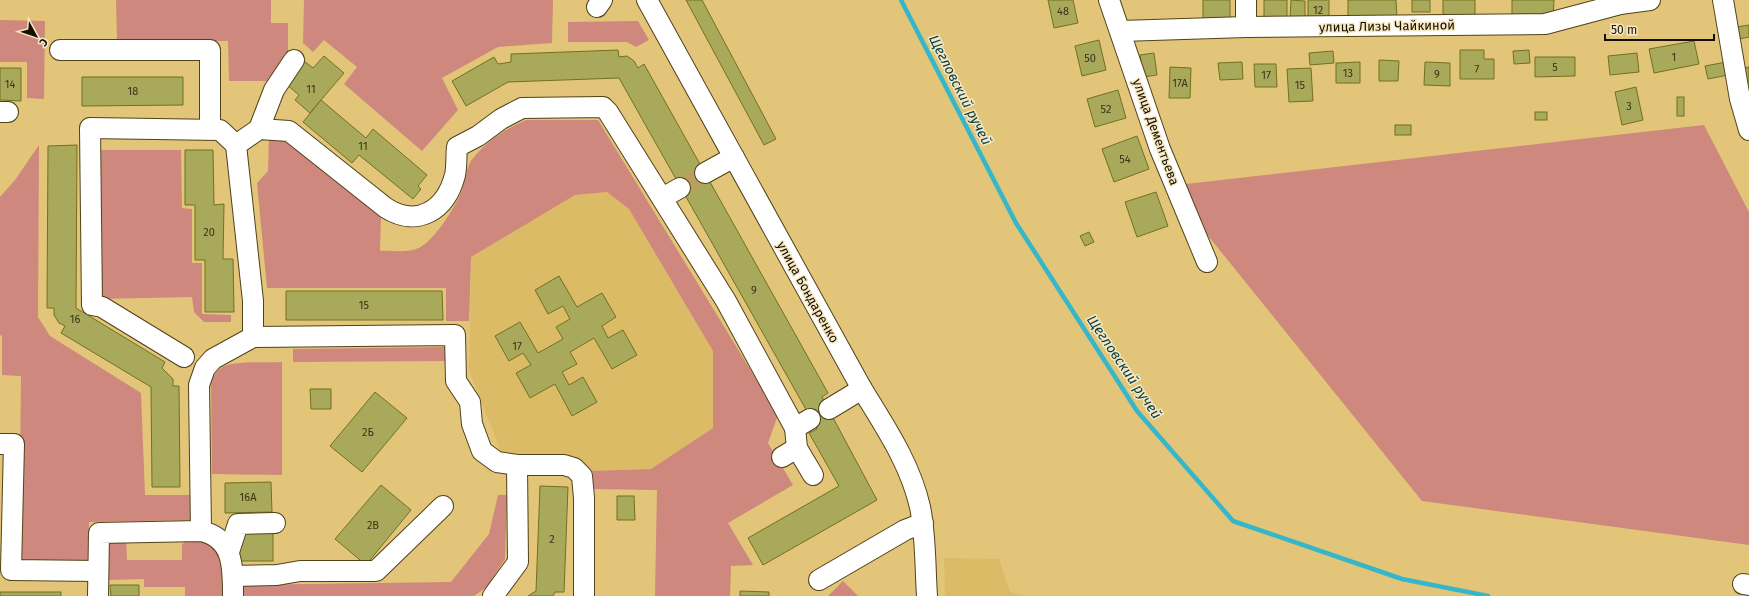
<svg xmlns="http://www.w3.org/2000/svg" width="1749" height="596" viewBox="0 0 1749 596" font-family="'Fira Sans',sans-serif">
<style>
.built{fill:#dbbb66}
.green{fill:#cf887d}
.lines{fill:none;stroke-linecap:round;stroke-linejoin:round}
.stream{stroke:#35b6c9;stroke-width:4.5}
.building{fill:#a8a95b;stroke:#717120}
.minor-tunnel{stroke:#b9a061;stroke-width:20;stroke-dasharray:20 10;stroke-linecap:butt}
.minor-casing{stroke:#51421a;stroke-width:22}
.minor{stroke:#fff;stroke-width:20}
.labels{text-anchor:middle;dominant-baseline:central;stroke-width:3;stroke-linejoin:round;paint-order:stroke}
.number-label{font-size:11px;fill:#3a3517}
.street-label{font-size:13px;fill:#160e00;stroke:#f6e8c3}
.water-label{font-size:14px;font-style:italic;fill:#003b43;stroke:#f6e8c3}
</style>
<rect width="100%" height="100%" fill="#e2c579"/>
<g class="built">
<path d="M607 192 629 209 713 351V429L651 469 589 471 503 457 469 370 471 257 575 195Z"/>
<path d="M944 558 999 559 1010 592 1027 596H945Z"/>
</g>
<g class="green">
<path d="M116 0H271V23H288V51L268 81H229L228 41H117Z"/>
<path d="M304 0H553L552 43 498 47 442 78 458 110 422 151 344 84 357 67 324 40 313 52 303 43Z"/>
<path d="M0 20 45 21 44 99 27 98V62H0Z"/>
<path d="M638 21 649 40 636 47 627 42H568V22Z"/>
<path d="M526 120H598L778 415 768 443 793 485 728 523 753 565 731 566 730 596H655L657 490 589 489V471L651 469 713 428V351L629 209 607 192 575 195 471 257 469 321H446V288H267L257 183 268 171 269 135 281 136 381 217 380 251C391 250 406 253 416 249 433 244 456 206 462 190 465 181 466 169 471 161 485 142 505 129 526 120Z"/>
<path d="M1704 125 1749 212V545L1422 501 1168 186Z"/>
<path d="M39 145 38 317 50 336 141 393 145 495H193V520L89 522 88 560 19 561 21 376 2 375V336L0 335V197L15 180Z"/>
<path d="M99 150H181L182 208 192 209V263H202V314L231 315V322H204L194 312 192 297 98 299Z"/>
<path d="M445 347V361L293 362V349Z"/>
<path d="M282 362V475L212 474 211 384C213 377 215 372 221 368 230 360 269 363 282 362Z"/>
<path d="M498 495H507L505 559 487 587 474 596H239V585L451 582 489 534Z"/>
<path d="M106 537H126L127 560H182V545L186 540 207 537 223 552 227 596H185V587H144V579L106 580Z"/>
<path d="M843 581 858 596H828Z"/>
</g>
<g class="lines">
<path class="stream" d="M901 0 1016 223 1137 411 1233 521 1402 579 1488 596"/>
</g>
<g class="building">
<path d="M686 0H702L776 139 764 145Z"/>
<path d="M1048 0H1073L1078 23 1054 28Z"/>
<rect x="1203" y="0" width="27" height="20"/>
<rect x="1264" y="0" width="23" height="19"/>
<path d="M1291 0 1305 1V20L1290 19Z"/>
<rect x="1308" y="0" width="21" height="20"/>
<path d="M1348 0H1396L1397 18 1348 20Z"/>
<rect x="1412" y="0" width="18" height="12"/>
<rect x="1443" y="0" width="32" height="18"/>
<path d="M1512 0H1554L1553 17 1512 16Z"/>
<path d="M1749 25V37L1739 39 1736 27Z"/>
<path d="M1099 40 1106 70 1082 76 1075 46Z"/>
<path d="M1694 41 1699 64 1654 73 1649 49Z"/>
<path d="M618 50 619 57 627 56 634 61 638 68 644 64 828 393 822 397 877 500 763 565 748 538 839 486 809 433 817 429 619 78 508 82 466 106 452 81 494 57 498 64 511 62V54Z"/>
<path d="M1460 50H1484V59H1494V79H1460Z"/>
<path d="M1529 50 1530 63 1514 64 1513 51Z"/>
<path d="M1333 51 1334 63 1310 65 1309 53Z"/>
<path d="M1154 53 1157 75 1143 77 1140 55Z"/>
<path d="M1637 53 1639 72 1610 75 1608 56Z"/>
<path d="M324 56 344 73 310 113 295 100 299 95 285 83 304 61 313 68Z"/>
<path d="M1535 57H1575V76L1535 77Z"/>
<path d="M1379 60 1399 61 1398 81H1379Z"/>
<path d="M1242 62 1243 79 1220 80 1218 63Z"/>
<path d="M1360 62V83H1336V63Z"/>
<path d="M1425 62 1450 63V86L1424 85Z"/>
<path d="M1726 62 1728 75 1708 79 1705 66Z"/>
<path d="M1254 64H1276L1277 87H1255Z"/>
<path d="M1170 67 1191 68 1190 98H1169Z"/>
<path d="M1749 67V83H1746L1744 68Z"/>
<path d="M0 68H21V101L0 100Z"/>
<path d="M1311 68 1313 101 1289 102 1287 69Z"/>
<path d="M82 77H183V105L82 106Z"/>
<path d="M1636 87 1643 120 1622 125 1615 92Z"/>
<path d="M1118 90 1126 118 1095 127 1087 99Z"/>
<rect x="1677" y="97" width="7" height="19"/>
<path d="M321 100 366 138 373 129 427 175 418 186 421 189 413 199 359 155 352 163 303 122Z"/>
<rect x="1535" y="112" width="12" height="8"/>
<rect x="1395" y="125" width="16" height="10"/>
<path d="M1137 136 1149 169 1114 182 1102 149Z"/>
<path d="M77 145 76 308 165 362 162 368 173 379V386H179L180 487H152L151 387 61 333 65 326 59 323 54 315V308H47L48 146Z"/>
<path d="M185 150H213L214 205 224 204 223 259H233L234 312H205V260H195V205H185Z"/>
<path d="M1156 192 1168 226 1137 237 1125 202Z"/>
<path d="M1089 232 1094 242 1085 246 1080 236Z"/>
<path d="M559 276 577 307 602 293 616 317 602 326 608 338 623 330 637 355 612 369 594 338 570 352 577 364 562 372 569 385 583 377 597 402 572 416 555 384 530 398 516 373 531 365 523 353 509 361 495 336 520 322 538 353 563 339 556 327 570 319 563 306 548 314 535 290Z"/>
<path d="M286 291H442L443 320H286Z"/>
<path d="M310 389H331V409H311Z"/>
<path d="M375 392 407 418 362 472 330 446Z"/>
<path d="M271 482 272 512 225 513V483Z"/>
<path d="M381 485 411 510 366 565 335 539Z"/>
<path d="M540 486 568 487 564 592H555L553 596H528L536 591Z"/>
<path d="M617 496H634L635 520H617Z"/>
<rect x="239" y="533" width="34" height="28"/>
<path d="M110 585H139V596H111Z"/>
<path d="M740 591 769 592V596H740Z"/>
<rect x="0" y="592" width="61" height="4"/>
</g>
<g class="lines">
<path class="minor-tunnel" d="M680 188 705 173"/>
<defs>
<g id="minor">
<path d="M647 0 862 389C885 427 910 463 920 507 926 536 925 567 927 596"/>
<path d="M1109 0 1160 149 1207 262"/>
<path d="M1246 0V27"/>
<path d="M1723 0 1740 99 1749 130"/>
<path d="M597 7 602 0"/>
<path d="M1121 31 1246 27 1545 24 1620 4 1650 0"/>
<path d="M60 50H210V129"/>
<path d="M0 112H8"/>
<path d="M259 129 274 90 294 60"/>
<path d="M705 173 734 157"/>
<path d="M662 198 680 188"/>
<path d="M253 337V301L236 145 259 129 289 131 386 208C418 228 446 210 455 175 457 166 456 155 457 147L478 136 501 119 522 108 603 107 608 112 726 301 795 428 810 419"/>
<path d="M184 357 102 307 92 305 90 128 220 130 236 145"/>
<path d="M829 409 862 389"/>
<path d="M795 428 797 448 813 475"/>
<path d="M0 444H14L11 570 98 571"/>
<path d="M782 457 797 448"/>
<path d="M201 531 199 385 205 368 213 359 253 337 455 335 456 381 470 402 472 424 482 451 497 462 517 465"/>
<path d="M229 552 238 524 275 523"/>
<path d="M233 576 277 575 300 571H376L443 506"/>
<path d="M819 580 905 530 923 523"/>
<path d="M1743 584 1749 585"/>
<path d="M98 596 99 533 201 531C234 538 233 568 233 596"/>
<path d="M493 596 518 562 517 465H564L574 468 582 476 584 498V596"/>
</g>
</defs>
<use href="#minor" class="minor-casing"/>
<use href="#minor" class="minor"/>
</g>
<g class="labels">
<g class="number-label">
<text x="1318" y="10">12</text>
<text x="1063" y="11">48</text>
<text x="1674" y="57">1</text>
<text x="1090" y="58">50</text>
<text x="1555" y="67">5</text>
<text x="1477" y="69">7</text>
<text x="1348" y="73">13</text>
<text x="1437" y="74">9</text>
<text x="1266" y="75">17</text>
<text x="1180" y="83">17А</text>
<text x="10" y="84">14</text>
<text x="1300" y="85">15</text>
<text x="311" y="89">11</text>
<text x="133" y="91">18</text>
<text x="1629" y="106">3</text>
<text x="1106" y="109">52</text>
<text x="363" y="146">11</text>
<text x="1125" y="159">54</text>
<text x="209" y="232">20</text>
<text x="754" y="290">9</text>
<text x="364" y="305">15</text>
<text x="75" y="319">16</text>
<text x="517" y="346">17</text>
<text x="368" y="432">2Б</text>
<text x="248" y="497">16А</text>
<text x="373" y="525">2В</text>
<text x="552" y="539">2</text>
</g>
<g class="street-label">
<text transform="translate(1387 26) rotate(-1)">улица Лизы Чайкиной</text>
<text transform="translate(1156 132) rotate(70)">улица Дементьева</text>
<text transform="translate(808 292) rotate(61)">улица Бондаренко</text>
</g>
<g class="water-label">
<text transform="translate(960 90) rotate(63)">Щегловский ручей</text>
<text transform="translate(1124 367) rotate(56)">Щегловский ручей</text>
</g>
</g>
<g transform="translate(36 36) rotate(130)" stroke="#f6e8c3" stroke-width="3" paint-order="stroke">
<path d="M0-3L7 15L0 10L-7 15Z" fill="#160e00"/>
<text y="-6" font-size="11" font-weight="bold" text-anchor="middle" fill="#160e00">С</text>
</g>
<path d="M1605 34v6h109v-6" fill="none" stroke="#160e00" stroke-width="2"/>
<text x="1611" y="34" font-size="12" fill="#160e00" stroke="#f6e8c3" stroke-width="3" paint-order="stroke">50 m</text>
</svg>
